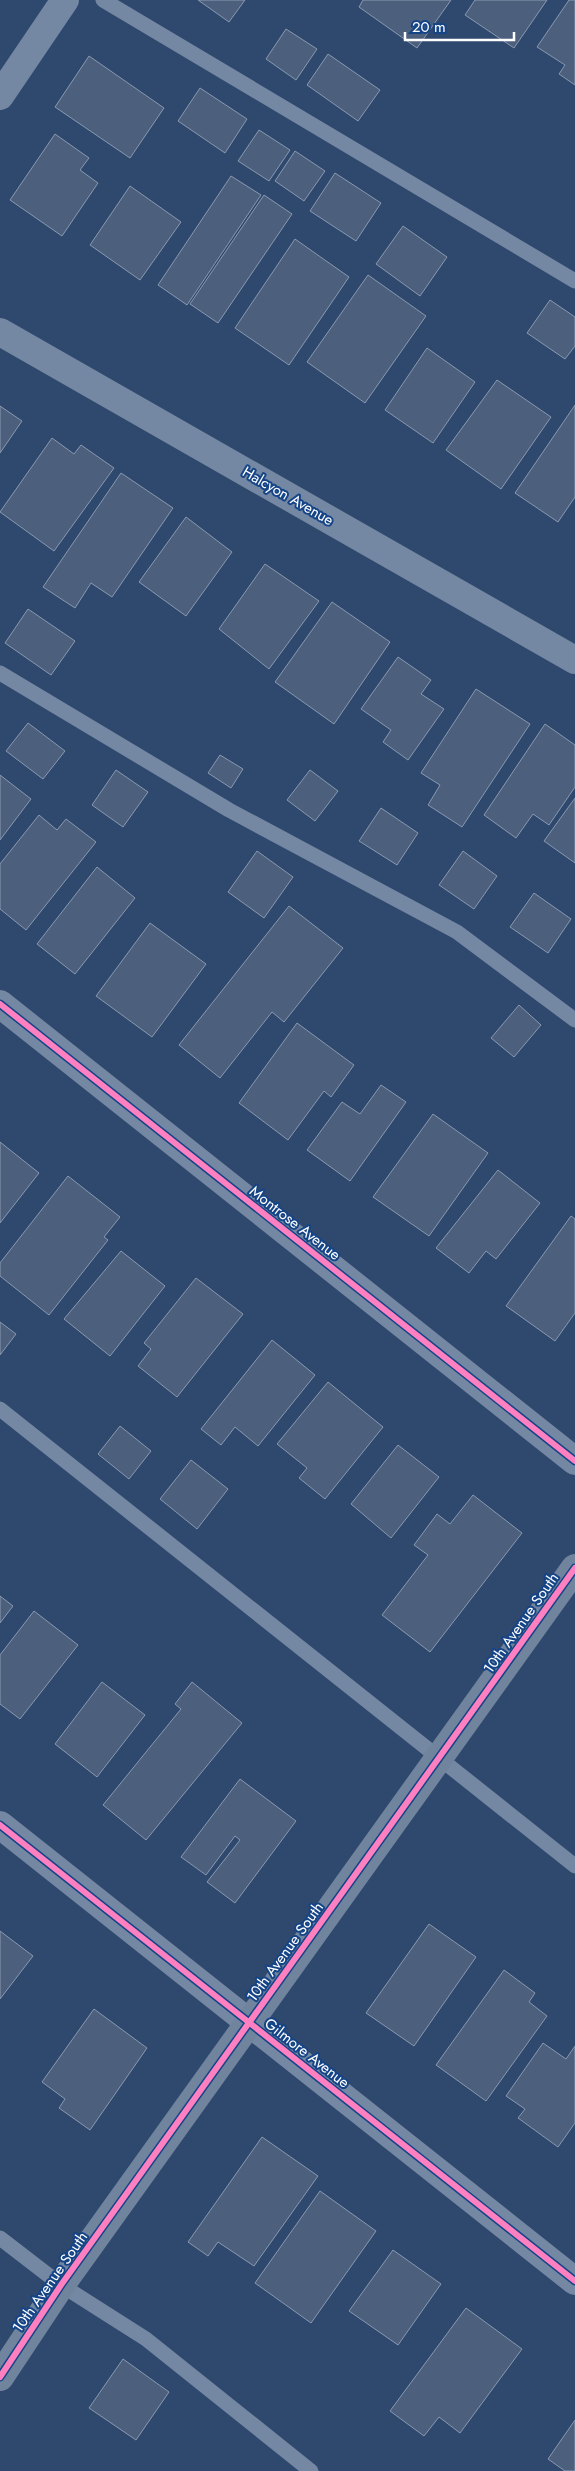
<svg xmlns="http://www.w3.org/2000/svg" width="575" height="2471" viewBox="0 0 575 2471" font-family="Jost,sans-serif">
<style>
.building{fill:#4c607e;stroke:#8999b0}
.lines{fill:none;stroke-linecap:round;stroke-linejoin:round}
.lane{stroke:#7588a3;stroke-width:15}
.street{stroke:#7588a3;stroke-width:28}
.secondary{stroke:#70849e;stroke-width:28}
.cycleway-casing{stroke:#154487;stroke-width:9}
.cycleway{stroke:#ff80c0;stroke-width:6}
.labels{text-anchor:middle;dominant-baseline:central;stroke-width:4;stroke-linejoin:round;paint-order:stroke}
.street-label{font-size:15px;fill:#fff;stroke:#154487}
</style>
<rect width="100%" height="100%" fill="#2f486d"/>
<g class="building">
<path d="M198 0H245L229 22Z"/>
<path d="M363 0H451L417 48 359 7Z"/>
<path d="M475 0H547L514 48 465 15Z"/>
<path d="M569 0H575V85L559 74 565 65 537 47Z"/>
<path d="M286 29 317 49 296 80 266 59Z"/>
<path d="M328 54 380 90 358 121 307 85Z"/>
<path d="M89 56 164 108 130 158 55 107Z"/>
<path d="M200 88 247 119 225 153 178 121Z"/>
<path d="M259 130 290 150 269 181 238 161Z"/>
<path d="M55 134 89 158 80 170 98 183 62 236 10 200Z"/>
<path d="M295 151 325 171 304 201 275 181Z"/>
<path d="M335 173 381 203 356 241 310 211Z"/>
<path d="M231 176 261 195 187 305 158 285Z"/>
<path d="M130 186 181 222 140 280 90 245Z"/>
<path d="M264 195 292 214 218 323 190 304Z"/>
<path d="M403 226 447 257 420 296 376 264Z"/>
<path d="M295 239 349 277 289 365 235 328Z"/>
<path d="M368 275 426 316 365 403 307 362Z"/>
<path d="M550 300 575 317V346L565 359 527 333Z"/>
<path d="M427 348 475 382 433 443 385 410Z"/>
<path d="M497 380 551 417 501 489 446 450Z"/>
<path d="M575 405V497L558 522 515 493Z"/>
<path d="M0 406 22 421 0 453Z"/>
<path d="M52 438 74 454 81 445 114 468 54 551 0 512Z"/>
<path d="M121 473 173 508 112 597 91 583 75 608 43 587Z"/>
<path d="M186 517 232 552 186 616 139 582Z"/>
<path d="M265 564 319 601 269 669 219 629Z"/>
<path d="M332 602 390 642 334 724 275 682Z"/>
<path d="M28 609 75 641 51 675 5 643Z"/>
<path d="M398 657 431 680 421 694 444 709 408 760 383 742 391 730 361 709Z"/>
<path d="M476 689 530 724 462 827 428 805 440 785 421 773Z"/>
<path d="M28 723 65 751 43 779 6 751Z"/>
<path d="M545 724 575 745V787L549 825 533 814 516 838 484 815Z"/>
<path d="M220 755 243 769 231 788 208 773Z"/>
<path d="M116 770 148 792 123 827 92 805Z"/>
<path d="M310 770 338 791 315 821 287 800Z"/>
<path d="M0 775 31 799 0 840Z"/>
<path d="M575 798V863L544 841Z"/>
<path d="M381 808 418 833 397 865 359 841Z"/>
<path d="M39 815 57 830 66 819 96 842 26 930 0 909V864Z"/>
<path d="M257 851 293 877 264 918 228 892Z"/>
<path d="M463 851 497 876 474 909 439 885Z"/>
<path d="M97 867 135 898 75 974 37 944Z"/>
<path d="M534 893 571 919 548 953 510 927Z"/>
<path d="M289 906 343 948 284 1022 272 1012 220 1078 179 1045Z"/>
<path d="M150 923 206 964 152 1037 96 996Z"/>
<path d="M519 1005 541 1025 514 1057 491 1038Z"/>
<path d="M297 1023 354 1065 331 1097 324 1091 288 1140 239 1103Z"/>
<path d="M381 1085 406 1102 350 1181 307 1150 342 1102 360 1114Z"/>
<path d="M433 1114 488 1153 429 1236 373 1197Z"/>
<path d="M0 1142 39 1173 0 1223Z"/>
<path d="M498 1170 540 1203 496 1259 486 1251 469 1273 436 1248Z"/>
<path d="M68 1176 120 1217 104 1237 108 1240 49 1315 0 1276V1263Z"/>
<path d="M571 1216 575 1219V1313L555 1341 506 1306Z"/>
<path d="M121 1251 165 1286 110 1356 64 1319Z"/>
<path d="M196 1278 243 1314 177 1397 138 1366 151 1349 144 1343Z"/>
<path d="M0 1322 16 1334 0 1355Z"/>
<path d="M272 1340 315 1375 258 1446 235 1427 221 1445 201 1429Z"/>
<path d="M328 1382 383 1427 325 1499 299 1478 307 1468 277 1444Z"/>
<path d="M120 1426 151 1451 129 1479 98 1454Z"/>
<path d="M398 1445 439 1477 391 1538 351 1504Z"/>
<path d="M191 1460 228 1489 197 1529 160 1499Z"/>
<path d="M473 1495 522 1533 430 1652 382 1615 428 1555 414 1545 437 1514 450 1524Z"/>
<path d="M0 1596 13 1606 0 1623Z"/>
<path d="M34 1611 78 1645 20 1719 0 1704V1655Z"/>
<path d="M102 1682 145 1715 97 1777 55 1744Z"/>
<path d="M192 1682 242 1723 146 1840 103 1805 181 1709 175 1704Z"/>
<path d="M240 1779 296 1821 235 1903 207 1882 240 1840 235 1836 206 1875 181 1857Z"/>
<path d="M429 1924 476 1957 414 2046 366 2013Z"/>
<path d="M0 1931 33 1956 0 1999Z"/>
<path d="M504 1970 535 1993 529 2002 547 2016 486 2101 436 2065Z"/>
<path d="M94 2009 147 2048 90 2130 59 2108 65 2099 42 2082Z"/>
<path d="M543 2043 566 2059 575 2046V2123L558 2147 518 2118 525 2109 506 2096Z"/>
<path d="M262 2137 318 2176 254 2266 218 2242 208 2256 188 2242Z"/>
<path d="M320 2191 376 2231 311 2323 255 2283Z"/>
<path d="M393 2250 441 2284 398 2345 349 2311Z"/>
<path d="M466 2308 522 2349 460 2433 439 2417 424 2436 390 2411Z"/>
<path d="M123 2359 169 2392 136 2440 89 2408Z"/>
<path d="M575 2420V2471H565L548 2459Z"/>
</g>
<g class="lines">
<g class="lane">
<path d="M103 0 575 281"/>
<path d="M0 673 229 810 457 932 575 1020"/>
<path d="M0 1409 575 1866"/>
<path d="M0 2238 61 2285 146 2339 311 2471"/>
</g>
<g class="street">
<path d="M0 96 65 0"/>
<path d="M0 332 575 660"/>
<path d="M0 1004 575 1461"/>
<path d="M0 1825 575 2281"/>
</g>
<path class="secondary" d="M0 2377 61 2285 575 1568"/>
<defs>
<g id="cycleway">
<path d="M0 1004 575 1461"/>
<path d="M0 1825 575 2281"/>
<path d="M0 2377 61 2285 575 1568"/>
</g>
</defs>
<use href="#cycleway" class="cycleway-casing"/>
<use href="#cycleway" class="cycleway"/>
</g>
<g class="labels">
<g class="street-label">
<text transform="translate(288 496) rotate(30)">Halcyon Avenue</text>
<text transform="translate(295 1223) rotate(38)">Montrose Avenue</text>
<text transform="translate(521 1623) rotate(-55)">10th Avenue South</text>
<text transform="translate(285 1952) rotate(-54)">10th Avenue South</text>
<text transform="translate(307 2053) rotate(38)">Gilmore Avenue</text>
<text transform="translate(50 2282) rotate(-55)">10th Avenue South</text>
</g>
</g>
<path d="M405 32v8h109v-8" fill="none" stroke="#ffffff" stroke-width="2.5"/>
<text x="412" y="32" font-size="15" fill="#ffffff" stroke="#154487" stroke-width="4" paint-order="stroke">20 m</text>
</svg>
